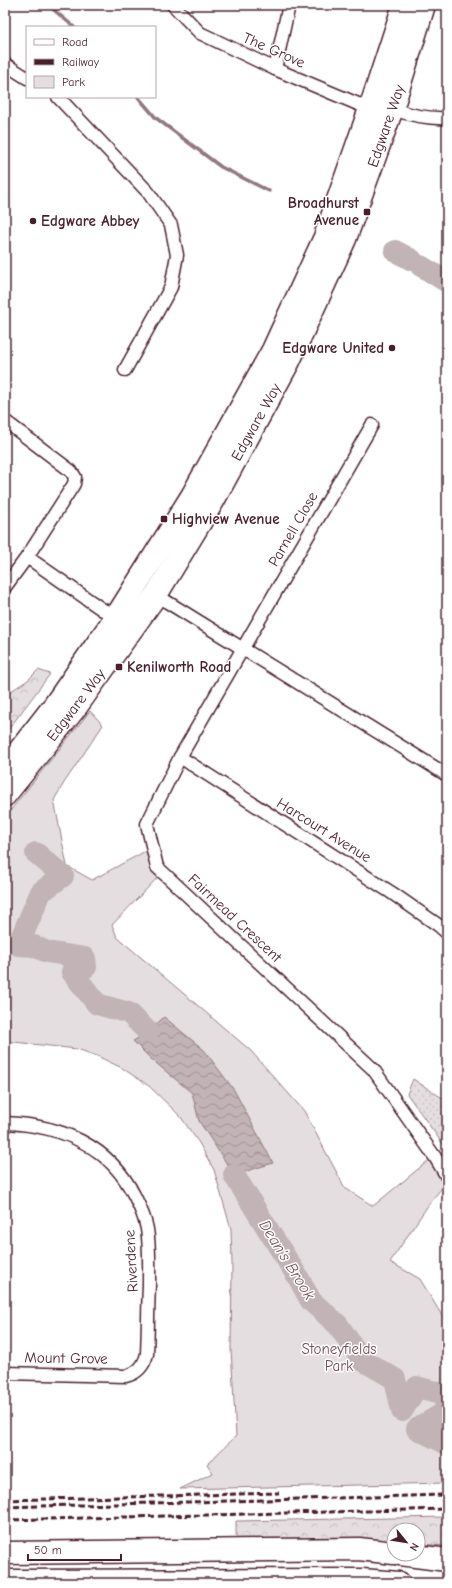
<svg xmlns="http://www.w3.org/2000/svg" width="452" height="1588" viewBox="0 0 452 1588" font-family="'Comic Neue',sans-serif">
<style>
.grass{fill:url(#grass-dots);stroke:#987e86}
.forest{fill:url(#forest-crowns);stroke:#987e86}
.park{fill:#e5dee0;stroke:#987e86}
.water{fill:url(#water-waves);stroke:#91787e}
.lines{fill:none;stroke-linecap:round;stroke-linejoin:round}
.stream{stroke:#91787e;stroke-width:3.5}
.river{stroke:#c1b3b6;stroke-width:22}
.street-casing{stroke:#4a1f2b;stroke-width:15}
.highway-casing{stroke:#4a1f2b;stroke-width:25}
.street{stroke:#fff;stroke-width:12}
.highway{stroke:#fff;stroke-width:22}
.rail{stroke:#4a1f2b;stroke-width:3;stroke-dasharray:6 3;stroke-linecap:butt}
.poi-dot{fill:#4a1f2b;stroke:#fff;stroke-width:1.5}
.labels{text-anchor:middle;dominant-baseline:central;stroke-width:3;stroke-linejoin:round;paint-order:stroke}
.street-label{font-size:15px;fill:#4a1f2b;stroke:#fff}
.poi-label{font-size:15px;font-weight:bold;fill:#4a1f2b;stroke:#fff;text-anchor:start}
.park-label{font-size:15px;fill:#714f58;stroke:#fff}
.water-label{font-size:16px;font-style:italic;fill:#74535c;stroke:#fff}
</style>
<defs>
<pattern id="grass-dots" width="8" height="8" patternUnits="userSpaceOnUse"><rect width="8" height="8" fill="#e5dee0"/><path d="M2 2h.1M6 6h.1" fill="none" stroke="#c6bec0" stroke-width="1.8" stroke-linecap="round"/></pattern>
<pattern id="forest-crowns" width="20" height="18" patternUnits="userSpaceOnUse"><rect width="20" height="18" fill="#e5dee0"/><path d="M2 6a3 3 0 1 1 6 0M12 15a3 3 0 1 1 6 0" fill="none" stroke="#c6bec0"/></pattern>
<pattern id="water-waves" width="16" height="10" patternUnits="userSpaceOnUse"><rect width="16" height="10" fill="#c1b3b6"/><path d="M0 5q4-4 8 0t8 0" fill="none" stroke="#9f9194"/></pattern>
</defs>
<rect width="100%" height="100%" fill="#fff"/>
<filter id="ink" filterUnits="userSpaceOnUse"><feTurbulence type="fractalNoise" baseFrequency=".025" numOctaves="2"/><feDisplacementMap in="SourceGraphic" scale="8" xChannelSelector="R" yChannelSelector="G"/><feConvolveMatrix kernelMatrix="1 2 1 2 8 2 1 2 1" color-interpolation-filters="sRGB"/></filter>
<g filter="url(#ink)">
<path class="grass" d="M413 1079 447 1101V1150L407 1094Z"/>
<g class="forest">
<path d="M38 670 50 674 5 734V695L28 680Z"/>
<path d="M447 1517V1546L418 1544V1530H394V1543L236 1542V1521Z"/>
</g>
<path class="park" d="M90 711 103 725 64 783 54 800 67 866 92 880 153 847 162 873 112 925 117 937 250 1050 304 1111 345 1188 373 1206 434 1156 447 1182 431 1201 390 1262 420 1279 447 1324V1483L180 1489 213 1473 207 1464 236 1436 231 1349 232 1263 231 1229 214 1170 199 1143 180 1116 149 1086 122 1068 97 1056 77 1049 5 1041V817Z"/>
<path class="water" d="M164 1017 204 1050 234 1090 273 1163 234 1175 199 1121 192 1093 150 1058 133 1041 148 1032Z"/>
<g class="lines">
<g class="stream">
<path d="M48 5 74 27"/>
<path d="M138 97 156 118 221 167 269 191"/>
</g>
<g class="river">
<path d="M395 251 412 260"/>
<path d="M421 266 447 282"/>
<path d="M36 853 63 876 41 892 18 945 34 946 47 952 85 958 86 967 72 972 97 1004 129 1013 148 1032"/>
<path d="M234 1175 299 1279 311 1301 338 1325 362 1360 395 1379 402 1411 417 1387 443 1394 447 1409"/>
<path d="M447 1411 417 1429 447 1444"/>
</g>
<defs>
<g id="street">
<path d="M173 5 200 33 275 69 358 104 371 106"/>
<path d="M5 64 27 78"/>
<path d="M275 69 289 5"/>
<path d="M58 97 148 192 171 225 177 255 171 287 125 370"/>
<path d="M392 109C410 115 428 119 447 118"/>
<path d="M5 421 71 471 75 477 74 484 27 557 5 587"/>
<path d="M372 425 180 757 147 824 157 867 373 1069 435 1157 447 1177"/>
<path d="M27 557 103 610 118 614"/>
<path d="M156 595 447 775"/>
<path d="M180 757 392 893 438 925 447 933"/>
<path d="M5 1123C60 1125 110 1145 135 1197 140 1207 145 1218 147 1229 150 1247 149 1266 149 1284 148 1307 148 1331 147 1354 144 1366 138 1373 126 1376L5 1373"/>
</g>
<g id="highway">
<path d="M5 769 54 706 118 614 192 496 273 350 325 237 371 106 404 5"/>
<path d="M5 795 76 707 156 595 213 501 289 361 345 239 392 109 424 5"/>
<path d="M5 1553 359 1549 394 1553"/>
<path d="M400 1554 447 1560"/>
<path d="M5 1581 362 1580 399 1583"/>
</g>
</defs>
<use href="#street" class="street-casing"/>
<use href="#highway" class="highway-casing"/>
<use href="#street" class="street"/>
<use href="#highway" class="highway"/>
<g class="rail">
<path d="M5 1500 279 1493"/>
<path d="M5 1507 447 1495"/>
<path d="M5 1520 447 1509"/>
</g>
</g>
</g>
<g class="poi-dot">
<rect x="363" y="208" width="8" height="8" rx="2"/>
<circle cx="33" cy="221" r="4"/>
<circle cx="392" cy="348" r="4"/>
<rect x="160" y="515" width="8" height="8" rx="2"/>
<rect x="115" y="663" width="8" height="8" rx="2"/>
</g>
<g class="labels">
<g class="street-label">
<text transform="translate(274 50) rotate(24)">The Grove</text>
<text transform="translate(386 126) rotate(-71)">Edgware Way</text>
<text transform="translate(256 422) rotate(-61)">Edgware Way</text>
<text transform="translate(293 529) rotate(-60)">Parnell Close</text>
<text transform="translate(76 705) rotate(-53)">Edgware Way</text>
<text transform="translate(324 830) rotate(32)">Harcourt Avenue</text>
<text transform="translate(235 918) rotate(43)">Fairmead Crescent</text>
<text transform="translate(131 1261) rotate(-93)">Riverdene</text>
<text transform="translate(66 1358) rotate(1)">Mount Grove</text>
</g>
<g class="poi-label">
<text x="359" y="203" text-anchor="end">Broadhurst<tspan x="359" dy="17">Avenue</tspan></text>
<text x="41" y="221">Edgware Abbey</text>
<text x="384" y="348" text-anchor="end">Edgware United</text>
<text x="172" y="519">Highview Avenue</text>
<text x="127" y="667">Kenilworth Road</text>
</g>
<g class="park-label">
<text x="339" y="1349">Stoneyfields<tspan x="339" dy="17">Park</tspan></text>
</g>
<g class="water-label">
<text transform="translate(287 1260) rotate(58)">Dean's Brook</text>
</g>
</g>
<rect width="452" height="1588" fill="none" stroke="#fff" stroke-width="20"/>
<rect x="10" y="10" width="432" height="1568" fill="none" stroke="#4a1f2b" stroke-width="1.5" filter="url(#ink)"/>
<rect x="26" y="26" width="130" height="72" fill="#ffffff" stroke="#b7a5aa"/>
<rect x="34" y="39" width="20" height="6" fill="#ffffff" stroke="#b7a5aa"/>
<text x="62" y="46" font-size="12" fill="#4a1f2b">Road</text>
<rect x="34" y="59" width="20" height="6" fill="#4a1f2b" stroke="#b7a5aa"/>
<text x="62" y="66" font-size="12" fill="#4a1f2b">Railway</text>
<rect x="34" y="76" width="20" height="12" fill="#e5dee0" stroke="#b7a5aa"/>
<text x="62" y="86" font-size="12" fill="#4a1f2b">Park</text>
<g transform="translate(406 1542) rotate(120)"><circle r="19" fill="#ffffff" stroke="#b7a5aa"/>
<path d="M0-3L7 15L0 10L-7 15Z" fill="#4a1f2b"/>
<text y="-6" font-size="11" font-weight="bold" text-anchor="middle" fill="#4a1f2b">N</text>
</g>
<path d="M28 1554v6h93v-6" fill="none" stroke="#4a1f2b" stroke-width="2"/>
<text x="34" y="1554" font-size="12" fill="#4a1f2b" stroke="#ffffff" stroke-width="3" paint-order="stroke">50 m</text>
</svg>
